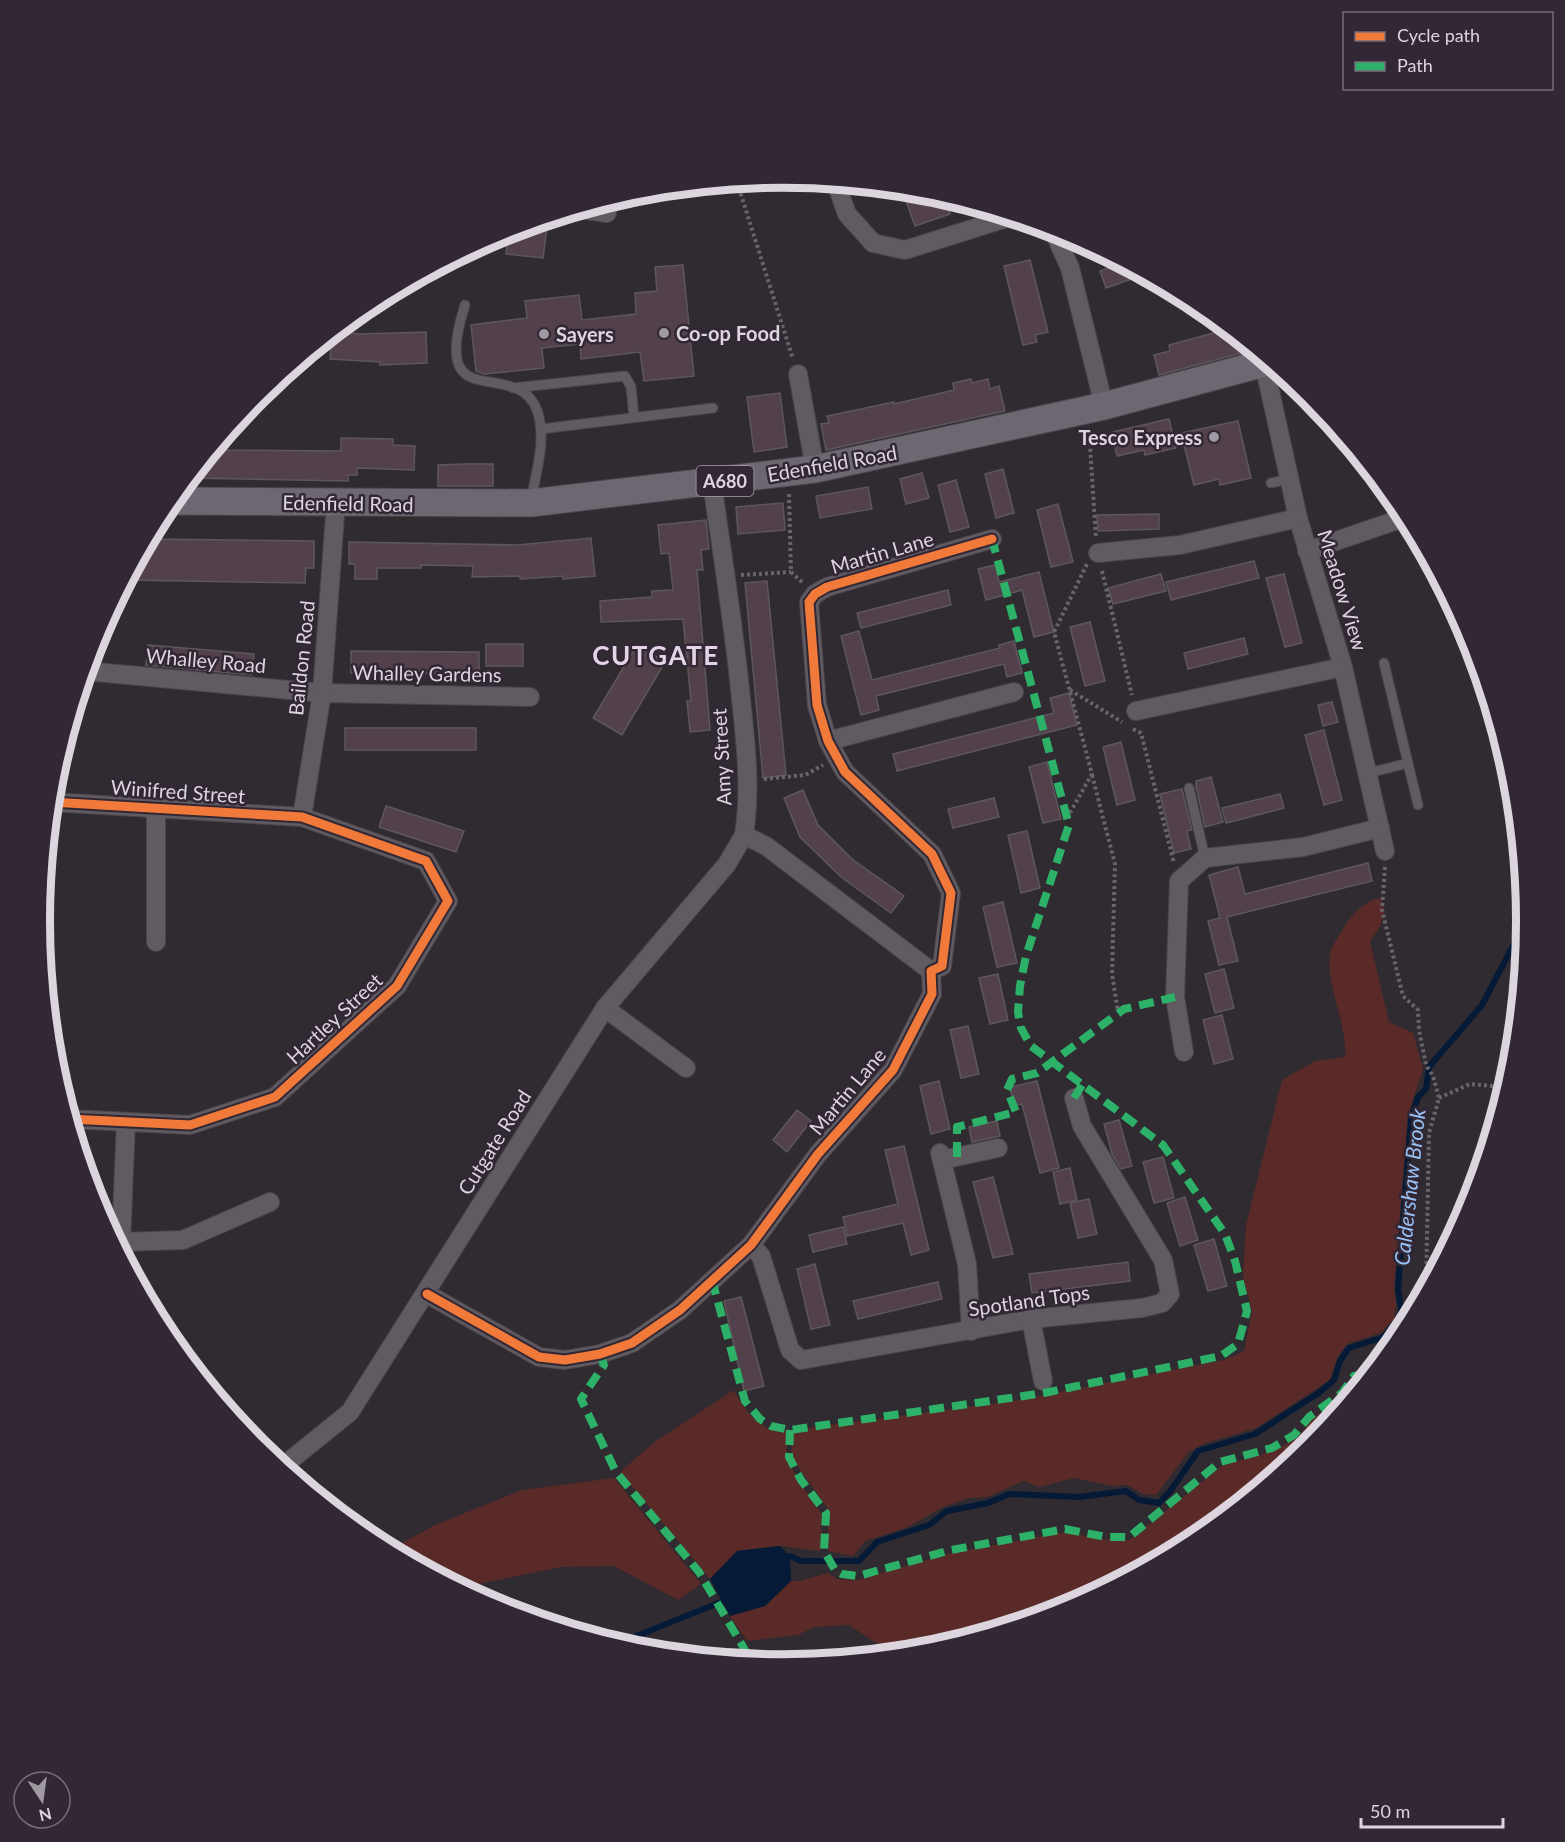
<svg xmlns="http://www.w3.org/2000/svg" width="1565" height="1842" viewBox="0 0 1565 1842" font-family="Lato,sans-serif">
<style>
.green{fill:#5a2a28}
.water{fill:#041a36}
.lines{fill:none;stroke-linecap:round;stroke-linejoin:round}
.stream{stroke:#041a36;stroke-width:6}
.building{fill:#52414b;stroke:#5d575b;stroke-width:1.5}
.service-casing{stroke:#4b454c;stroke-width:11}
.minor-casing{stroke:#4b454c;stroke-width:20}
.primary-casing{stroke:#4b454c;stroke-width:29}
.path{stroke:#686469;stroke-width:4;stroke-dasharray:3 3;stroke-linecap:butt}
.service{stroke:#605a61;stroke-width:9}
.minor{stroke:#605a61;stroke-width:18}
.primary{stroke:#6c6771;stroke-width:27}
.quiet{stroke:#2db169;stroke-width:8;stroke-dasharray:15 8;stroke-linecap:butt}
.cycleway-casing{stroke:#322734;stroke-width:13}
.cycleway{stroke:#f17a3a;stroke-width:9}
.poi-dot{fill:#a099a1;stroke:#322734;stroke-width:2}
.labels{text-anchor:middle;dominant-baseline:central;stroke-width:5;stroke-linejoin:round;paint-order:stroke}
.shield{fill:#322734;stroke:#aaa1ab;stroke-width:1.5}
.shield-label{font-size:18px;font-weight:bold;fill:#ddd5de}
.poi-label{font-size:20px;font-weight:bold;fill:#ddd5de;stroke:#322734;text-anchor:start}
.street-label{font-size:20px;fill:#ddd5de;stroke:#322734}
.water-label{font-size:21px;font-style:italic;fill:#99c2f6;stroke:#322734}
.district-label{font-size:26px;font-weight:bold;letter-spacing:1.5px;fill:#e3d5e7;stroke:#322734}
.rim{fill:none;stroke:#ddd5de;stroke-width:8}
</style>
<rect width="100%" height="100%" fill="#302a31"/>
<g class="green">
<path d="M1380 898C1389 916 1381 926 1370 941L1389 1022 1413 1033 1423 1069 1408 1115 1394 1286 1396 1306 1394 1319 1380 1333 1347 1344 1338 1356 1330 1380 1256 1428 1203 1444 1189 1452 1156 1495 1143 1494 1127 1485 1112 1486 1074 1478 1039 1487 1024 1481 987 1497 969 1498 943 1507 906 1528 865 1541 853 1556 828 1551V1509L791 1457 793 1430 1013 1401 1224 1360 1244 1351 1252 1312 1243 1276 1246 1225 1282 1080 1315 1061 1345 1057C1348 1025 1323 979 1331 951 1333 943 1341 933 1345 926 1353 913 1365 901 1380 898Z"/>
<path d="M1366 1376 1308 1447 1195 1539 1067 1608 927 1650 893 1654 849 1625 814 1627 798 1635 747 1641 730 1616 765 1606 791 1581H800L828 1573 838 1579 857 1580 951 1553 1065 1532 1103 1539 1129 1540 1223 1465 1275 1451 1299 1436 1312 1419 1346 1395 1356 1378Z"/>
<path d="M734 1390C744 1409 761 1434 786 1431L787 1458 799 1482 822 1514 820 1551 780 1546 737 1551 710 1579 620 1472 656 1441Z"/>
<path d="M614 1478 701 1584 678 1600 614 1566 561 1567 460 1588 390 1550 433 1526 522 1490Z"/>
</g>
<path class="water" d="M780 1546 790 1556 791 1581 765 1606 730 1616 710 1579 737 1551Z"/>
<g class="lines">
<g class="stream">
<path d="M1401 1308 1413 1311"/>
<path d="M790 1556 801 1561H859L877 1542 929 1525 947 1511 988 1503 1009 1494 1079 1497 1126 1491 1139 1500 1159 1503 1171 1490 1198 1451 1255 1434 1320 1392 1334 1380 1340 1361 1349 1348 1384 1337 1402 1314 1398 1290 1411 1118 1418 1097 1426 1089 1429 1067 1482 1005 1526 921"/>
<path d="M611 1642 629 1639 721 1602"/>
</g>
</g>
<g class="building">
<path d="M917 191 944 197 950 214 915 226 904 195Z"/>
<path d="M548 219 543 258 506 254 509 231Z"/>
<path d="M1030 260 1048 332 1035 335 1037 342 1023 345 1004 266Z"/>
<path d="M1122 263 1143 275 1106 288 1100 271Z"/>
<path d="M683 265 694 376 644 381 640 352 581 359 580 344 542 348 544 368 484 374 476 371 471 325 527 318 525 301 579 295 582 320 636 314 635 293 657 291 655 267Z"/>
<path d="M1228 329 1253 350 1159 375 1154 355 1170 351 1169 345Z"/>
<path d="M335 331 360 334 426 332 427 363 380 365V362L330 359 332 334Z"/>
<path d="M971 379 972 383 988 379 990 389 999 386 1005 411 826 450 821 424 829 423 827 416 894 402V404L954 390 953 383Z"/>
<path d="M780 393 787 447 754 452 747 397Z"/>
<path d="M1169 419 1176 448 1145 455 1144 450 1117 456 1112 432Z"/>
<path d="M1238 421 1251 478 1220 485 1219 479 1194 485 1181 433Z"/>
<path d="M225 435 224 450 341 451V438L393 439V445L415 446 414 470 357 468V475H348V481L189 478Z"/>
<path d="M465 464H493V486H438V465Z"/>
<path d="M1003 469 1014 513 996 518 985 474Z"/>
<path d="M922 473 929 498 906 504 900 479Z"/>
<path d="M956 480 969 527 950 532 938 485Z"/>
<path d="M868 487 872 509 820 518 816 496Z"/>
<path d="M783 503 785 530 738 534 736 507Z"/>
<path d="M1058 504 1073 562 1051 567 1037 510Z"/>
<path d="M1159 514V529L1098 531 1097 515Z"/>
<path d="M706 520 709 549 701 550 703 570H697L710 730 690 732 687 701H691L683 619 601 622 600 601 652 597V591L673 590 669 553 661 554 658 525Z"/>
<path d="M591 538 595 576 563 579V576L520 579V576L472 577 473 566 421 565V568H377V579H355V564H349V542L517 545Z"/>
<path d="M148 539 314 541V568H306L305 583 126 580Z"/>
<path d="M1254 561 1259 578 1171 600 1166 582Z"/>
<path d="M995 565 999 582 1039 572 1054 632 1034 637 1022 590 986 600 978 569Z"/>
<path d="M1161 574 1166 591 1113 604 1108 588Z"/>
<path d="M1284 574 1302 643 1285 647 1266 578Z"/>
<path d="M767 581 786 775 763 778 745 583Z"/>
<path d="M948 590 951 605 861 628 857 613Z"/>
<path d="M1090 622 1105 681 1085 686 1070 627Z"/>
<path d="M859 631 872 680 1000 648 999 645 1014 641 1022 673 1007 677 1004 664 876 696 879 710 861 715 841 636Z"/>
<path d="M1244 638 1248 654 1188 669 1184 653Z"/>
<rect x="486" y="644" width="37" height="22"/>
<path d="M148 645 254 654 252 675 146 665Z"/>
<path d="M637 645 665 662 622 735 593 718Z"/>
<path d="M351 651 479 652V674L351 673Z"/>
<path d="M1069 693 1077 725 897 771 893 754 1054 713 1050 698Z"/>
<path d="M1332 702 1338 722 1323 726 1318 705Z"/>
<rect x="345" y="728" width="131" height="22"/>
<path d="M1324 730 1342 800 1324 805 1305 735Z"/>
<path d="M1121 742 1135 800 1117 805 1103 747Z"/>
<path d="M1047 762 1061 819 1043 823 1029 767Z"/>
<path d="M1211 777 1223 822 1205 827 1196 786V781Z"/>
<path d="M1182 789 1192 830 1187 831 1191 849 1174 853 1160 794Z"/>
<path d="M803 790 818 825 852 859 904 896 891 913 841 877 800 837 784 798Z"/>
<path d="M1280 794 1284 808 1226 823 1222 808Z"/>
<path d="M994 798 999 817 953 828 948 809Z"/>
<path d="M386 806 464 831 456 852 379 827Z"/>
<path d="M1027 831 1040 888 1021 893 1008 835Z"/>
<path d="M1368 863 1372 881 1227 917 1238 961 1219 965 1208 921 1220 918 1209 875 1238 867 1245 894Z"/>
<path d="M1003 902 1017 963 997 967 983 907Z"/>
<path d="M1224 969 1234 1008 1215 1013 1205 974Z"/>
<path d="M998 974 1008 1020 990 1024 979 978Z"/>
<path d="M1222 1015 1233 1059 1214 1064 1203 1020Z"/>
<path d="M968 1026 979 1074 961 1078 950 1030Z"/>
<path d="M939 1081 950 1129 931 1134 920 1086Z"/>
<path d="M1037 1081 1059 1168 1040 1173 1022 1104 1014 1106 1010 1087Z"/>
<path d="M797 1110 811 1121 787 1152 773 1140Z"/>
<path d="M1119 1120 1132 1166 1121 1169 1112 1154 1104 1124Z"/>
<path d="M997 1121 1000 1136 972 1142 969 1127Z"/>
<path d="M904 1146 929 1250 911 1255 903 1223 847 1236 843 1217 898 1204 885 1150Z"/>
<path d="M1163 1157 1174 1198 1154 1203 1143 1162Z"/>
<path d="M1070 1168 1077 1200 1060 1204 1053 1172Z"/>
<path d="M993 1177 1013 1254 993 1258 973 1182Z"/>
<path d="M1185 1197 1198 1240 1180 1246 1167 1203Z"/>
<path d="M1089 1199 1097 1234 1078 1238 1070 1203Z"/>
<path d="M843 1227 847 1244 813 1252 809 1235Z"/>
<path d="M1214 1239 1227 1286 1208 1291 1194 1245Z"/>
<path d="M1128 1262 1130 1281 1032 1293 1029 1274Z"/>
<path d="M815 1264 830 1325 811 1329 797 1269Z"/>
<path d="M938 1282 942 1299 858 1319 853 1301Z"/>
<path d="M741 1297 764 1386 744 1391 724 1301Z"/>
</g>
<g class="lines">
<defs>
<g id="service">
<path d="M465 305C428 420 516 355 537 410 547 439 536 472 531 501"/>
<path d="M513 388 625 376 631 387 634 417"/>
<path d="M541 429 713 408"/>
<path d="M1271 483 1289 479"/>
<path d="M1408 763 1418 805"/>
<path d="M1369 773 1408 763 1384 663"/>
<path d="M1189 788 1205 858"/>
<path d="M769 1663 777 1659 810 1662"/>
</g>
<g id="minor">
<path d="M836 183 847 214 873 243 905 250 1010 217"/>
<path d="M581 209 607 213"/>
<path d="M1053 230 1070 268 1104 406"/>
<path d="M1264 364 1298 518 1343 667 1385 851"/>
<path d="M798 374 815 469"/>
<path d="M712 482C722 554 734 626 741 699 746 745 751 789 744 835L766 846 931 971"/>
<path d="M1307 551 1406 517"/>
<path d="M1098 553 1180 545 1298 518"/>
<path d="M85 671 322 693 530 697"/>
<path d="M1136 711 1343 667"/>
<path d="M828 741 1014 692"/>
<path d="M51 802 302 817 426 861 448 901 397 986 275 1097 190 1125 69 1119"/>
<path d="M156 808V942"/>
<path d="M302 817 322 693 336 502"/>
<path d="M605 1008 686 1068"/>
<path d="M1184 1052 1175 997 1179 881 1205 858 1303 847 1380 828"/>
<path d="M126 1122 121 1242 183 1240 270 1202"/>
<path d="M940 1153 967 1264 971 1331"/>
<path d="M942 1160 998 1148"/>
<path d="M751 1245 761 1256 790 1350 801 1360 1031 1319 1142 1308 1162 1303 1170 1294 1163 1260 1082 1126 1074 1098"/>
<path d="M427 1294 539 1357 565 1360 600 1354 632 1343 680 1310 751 1245 818 1154 893 1070 932 994 931 971 942 966 951 893 932 854 845 772 828 741 817 705 809 602 815 594 827 587 992 539"/>
<path d="M1031 1319 1043 1381"/>
<path d="M282 1467 350 1412 605 1008 727 864 744 835"/>
</g>
<path id="primary" d="M170 501 531 503 815 469 1104 406 1268 362"/>
</defs>
<use href="#service" class="service-casing"/>
<use href="#minor" class="minor-casing"/>
<use href="#primary" class="primary-casing"/>
<g class="path">
<path d="M737 182 793 359"/>
<path d="M1089 431 1096 538"/>
<path d="M789 494 791 572 803 583"/>
<path d="M1102 571 1132 695"/>
<path d="M741 575 791 572"/>
<path d="M1070 690 1122 722"/>
<path d="M1133 729 1141 733 1174 863"/>
<path d="M1092 775 1115 864 1112 974 1118 1012"/>
<path d="M764 779 805 775 823 765"/>
<path d="M1067 818 1092 774 1054 632 1087 564"/>
<path d="M1385 867 1382 910 1403 996 1418 1010 1419 1030 1426 1065 1433 1076 1439 1098 1429 1133 1426 1287"/>
<path d="M1439 1098 1470 1084 1505 1087"/>
</g>
<use href="#service" class="service"/>
<use href="#minor" class="minor"/>
<use href="#primary" class="primary"/>
<g class="quiet">
<path d="M1074 1098 1082 1085"/>
<path d="M957 1157V1127L1016 1112 1007 1090 1012 1079 1037 1073 1124 1009 1175 997"/>
<path d="M712 1280 745 1401 760 1419 771 1426 790 1430 1044 1393 1221 1356 1238 1344 1247 1311 1235 1261 1225 1234 1163 1145 1031 1046 1021 1028 1018 1012 1020 986 1026 956 1069 825 992 539"/>
<path d="M600 1354 604 1365 581 1399 616 1472 699 1572 752 1662"/>
<path d="M790 1430 789 1457 801 1480 826 1513 824 1551 835 1570 842 1574 858 1576 951 1550 1065 1529 1106 1537H1129L1220 1462 1272 1448 1294 1435 1309 1417 1342 1393 1354 1376 1369 1373"/>
</g>
<defs>
<g id="cycleway">
<path d="M51 802 302 817 426 861 448 901 397 986 275 1097 190 1125 69 1119"/>
<path d="M427 1294 539 1357 565 1360 600 1354 632 1343 680 1310 751 1245 818 1154 893 1070 932 994 931 971 942 966 951 893 932 854 845 772 828 741 817 705 809 602 815 594 827 587 992 539"/>
</g>
</defs>
<use href="#cycleway" class="cycleway-casing"/>
<use href="#cycleway" class="cycleway"/>
</g>
<g class="poi-dot">
<circle cx="664" cy="333" r="6"/>
<circle cx="544" cy="334" r="6"/>
<circle cx="1214" cy="437" r="6"/>
</g>
<g class="labels">
<rect class="shield" x="696.5" y="466" width="57" height="30" rx="4.5"/>
<g class="shield-label">
<text x="725" y="481">A680</text>
</g>
<g class="poi-label">
<text x="676" y="333">Co-op Food</text>
<text x="556" y="334">Sayers</text>
<text x="1202" y="437" text-anchor="end">Tesco Express</text>
</g>
<g class="street-label">
<text transform="translate(832 463) rotate(-10)">Edenfield Road</text>
<text transform="translate(348 503) rotate(1)">Edenfield Road</text>
<text transform="translate(882 552) rotate(-16)">Martin Lane</text>
<text transform="translate(1343 590) rotate(73)">Meadow View</text>
<text transform="translate(301 658) rotate(-84)">Baildon Road</text>
<text transform="translate(206 660) rotate(5)">Whalley Road</text>
<text transform="translate(427 673) rotate(1)">Whalley Gardens</text>
<text transform="translate(721 757) rotate(-93)">Amy Street</text>
<text transform="translate(178 791) rotate(4)">Winifred Street</text>
<text transform="translate(334 1018) rotate(-43)">Hartley Street</text>
<text transform="translate(847 1091) rotate(-50)">Martin Lane</text>
<text transform="translate(494 1142) rotate(-58)">Cutgate Road</text>
<text transform="translate(1029 1300) rotate(-8)">Spotland Tops</text>
</g>
<g class="water-label">
<text transform="translate(1409 1187) rotate(-84)">Caldershaw Brook</text>
</g>
<g class="district-label">
<text x="656" y="655">CUTGATE</text>
</g>
</g>
<path d="M0 0H1565V1842H0ZM50 921a733 733 0 1 1 1466 0a733 733 0 1 1-1466 0Z" fill="#322734" fill-rule="evenodd"/>
<path class="rim" d="M50 921a733 733 0 1 1 1466 0a733 733 0 1 1-1466 0Z"/>
<rect x="1343" y="12" width="210" height="78" fill="#322734" stroke="#766d78" stroke-width="1.5"/>
<rect x="1355" y="32" width="30" height="9" fill="#f17a3a" stroke="#766d78" stroke-width="1.5"/>
<text x="1397" y="42" font-size="18" fill="#ddd5de">Cycle path</text>
<rect x="1355" y="62" width="30" height="9" fill="#2db169" stroke="#766d78" stroke-width="1.5"/>
<text x="1397" y="72" font-size="18" fill="#ddd5de">Path</text>
<g transform="translate(42 1800) rotate(167)"><circle r="28" fill="#322734" stroke="#766d78" stroke-width="1.5"/>
<path d="M0-4.5L10 22L0 15L-10 22Z" fill="#a099a1"/>
<text y="-9" font-size="16" font-weight="bold" text-anchor="middle" fill="#ddd5de">N</text>
</g>
<path d="M1361 1818v9h142v-9" fill="none" stroke="#ddd5de" stroke-width="3"/>
<text x="1370" y="1818" font-size="18" fill="#ddd5de" stroke="#322734" stroke-width="4.5" paint-order="stroke">50 m</text>
</svg>
